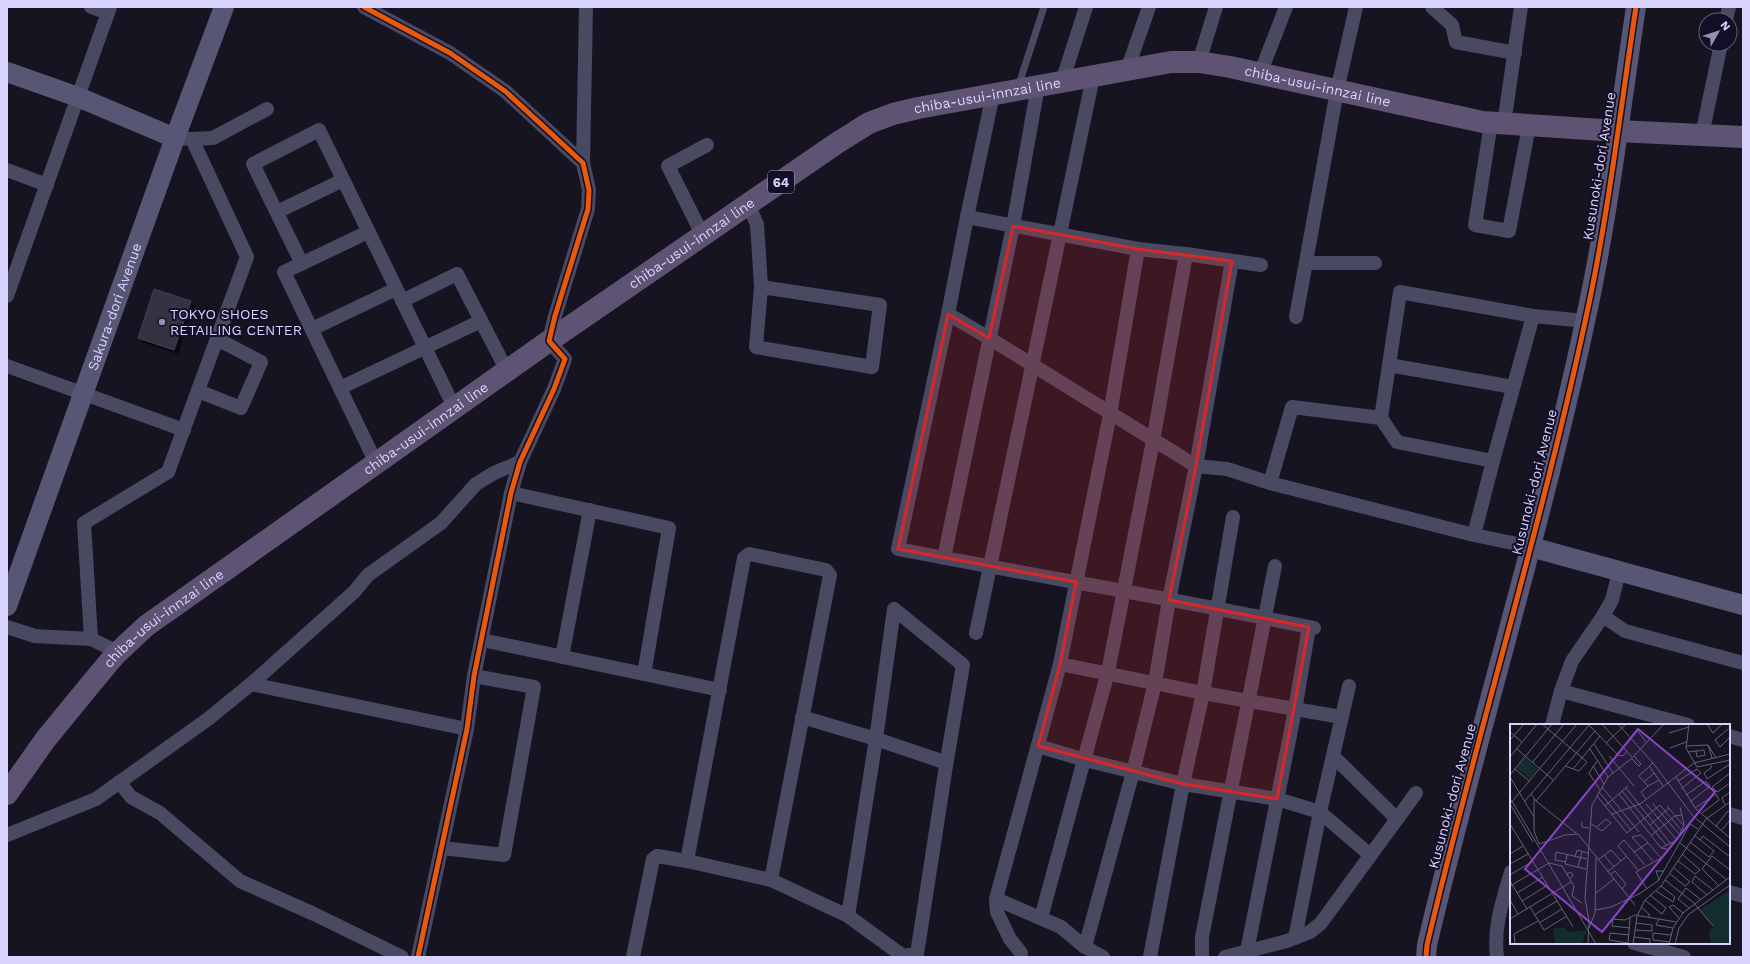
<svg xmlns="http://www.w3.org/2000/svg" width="1750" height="964" viewBox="0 0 1750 964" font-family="'Work Sans',sans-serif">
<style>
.building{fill:#343243;stroke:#433f54;filter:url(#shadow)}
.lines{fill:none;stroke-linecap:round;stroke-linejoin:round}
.lane{stroke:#4a4962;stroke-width:7}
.street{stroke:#4a4962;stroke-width:14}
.secondary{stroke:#575674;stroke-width:20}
.primary{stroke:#5e5373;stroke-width:22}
.cycleway-casing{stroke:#130f26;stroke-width:8}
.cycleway{stroke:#e8590c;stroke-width:5}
.marked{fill:#d62828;fill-opacity:0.2;stroke:#d62828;stroke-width:3;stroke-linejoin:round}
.poi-dot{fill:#9591b1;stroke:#130f26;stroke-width:1.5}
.labels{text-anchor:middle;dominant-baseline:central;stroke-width:4;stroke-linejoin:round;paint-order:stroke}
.shield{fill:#130f26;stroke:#9e99be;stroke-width:1}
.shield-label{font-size:13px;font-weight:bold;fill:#d9d4ff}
.street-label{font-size:14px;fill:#d9d4ff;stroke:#130f26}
.poi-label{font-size:14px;fill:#d9d4ff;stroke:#130f26;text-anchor:start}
.inset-road{fill:none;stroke:#64617a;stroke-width:1}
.view{fill:#8945c9;fill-opacity:0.15;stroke:#8945c9;stroke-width:2}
.inset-edge{fill:none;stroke:#d9d4ff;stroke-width:2}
</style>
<defs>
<filter id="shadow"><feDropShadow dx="3.5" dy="3.5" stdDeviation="0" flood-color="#0009"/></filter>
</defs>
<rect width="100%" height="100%" fill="#161421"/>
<path class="building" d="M154 289 191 301 174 350 138 338Z"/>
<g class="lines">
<path class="lane" d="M1018 87 1044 7"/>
<g class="street">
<path d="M91 7 108 13"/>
<path d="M364 7 450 53 505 91 583 163 589 190 588 209 555 316 549 341 565 359 554 389 520 462 511 493 474 676 467 729 418 957"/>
<path d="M1432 7 1452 25 1456 42 1515 53"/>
<path d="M1726 20 1729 7"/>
<path d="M1199 62 1216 7"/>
<path d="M1127 70 1149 7"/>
<path d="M1260 74 1286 7"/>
<path d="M1062 82 1086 7"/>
<path d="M993 94 967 217 948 314 898 549C1036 576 1176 599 1314 628"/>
<path d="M1491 123 1475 225 1509 231 1529 126"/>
<path d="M1504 124 1521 7"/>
<path d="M1702 135 1721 44"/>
<path d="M192 139 213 138 267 109"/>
<path d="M583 163 586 7"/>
<path d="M7 170 47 185"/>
<path d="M748 205 757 224 761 287 756 347 872 367 880 305 761 287"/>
<path d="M277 212 343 180"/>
<path d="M967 217 1138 249 1186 254 1261 265"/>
<path d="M368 232 284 272 376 463"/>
<path d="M703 236 668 166 707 145"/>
<path d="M1306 263H1375"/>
<path d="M302 264 253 164 319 130 455 409"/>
<path d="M7 296 110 7"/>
<path d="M402 301 457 274 507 371"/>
<path d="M948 314 989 338 1196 466 1227 469 1270 483 1474 535 1531 547"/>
<path d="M1296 317 1337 91 1356 7"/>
<path d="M312 329 396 289"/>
<path d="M1389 365 1513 387"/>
<path d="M7 366 184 430"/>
<path d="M340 388 481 321"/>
<path d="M198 391 241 408 261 362 217 339"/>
<path d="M1381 418 1397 442 1493 461 1474 535"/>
<path d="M1493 461 1533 316"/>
<path d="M1270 483 1292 407 1381 418 1400 292 1533 316 1586 321"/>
<path d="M511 493 669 528 644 674"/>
<path d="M944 558 1013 226 1038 86"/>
<path d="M1603 616 1625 631 1743 663"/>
<path d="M7 627 35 636 91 639 118 652"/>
<path d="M976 633 1093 77"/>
<path d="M91 639 84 523 168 472 247 257 192 139 175 138"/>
<path d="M482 640 720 690"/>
<path d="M562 657 590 510"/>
<path d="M1060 664 1203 693 1341 717"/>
<path d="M251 684 467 729"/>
<path d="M1561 691 1688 725"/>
<path d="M1552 725 1561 691 1572 661 1603 616 1612 600 1619 572"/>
<path d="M1729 736 1743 740"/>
<path d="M1038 746 1085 760 1183 784 1277 799 1320 812 1370 855"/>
<path d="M1334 757 1397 819"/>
<path d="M119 782 131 797 160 813 240 881 314 914 402 957"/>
<path d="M1729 814 1743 818"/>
<path d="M7 835 96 799 208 719 251 684 354 592 368 575 441 523 476 484 494 473 520 462"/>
<path d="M442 848 504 855 534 687 474 676"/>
<path d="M687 861 744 558 749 554 826 570 830 575 771 880"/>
<path d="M1729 892 1743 896"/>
<path d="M996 899 1060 664 1110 414 1138 249"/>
<path d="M848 916 876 739 894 609 963 665 946 766"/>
<path d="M1041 918 1108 672 1153 441 1186 254"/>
<path d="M1295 938 1320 812 1349 686"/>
<path d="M1634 943 1684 957"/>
<path d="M1085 947 1133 772 1155 683 1169 600 1196 466 1232 261"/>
<path d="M1247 951 1295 710 1309 627"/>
<path d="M1021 953 1010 939 997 912 996 899 1061 927 1085 947 1103 957"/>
<path d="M633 957 653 859 657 856 687 861 771 880 848 916 903 956 917 954 946 766 941 761 876 739 802 717"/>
<path d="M1150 957 1183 784 1203 693 1233 517"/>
<path d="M1202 957V937L1275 566"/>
<path d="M1225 957 1287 941 1310 932 1321 923 1416 793"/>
<path d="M1497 957C1493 928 1503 899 1511 872"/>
</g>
<g class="secondary">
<path d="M7 72 78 97 175 138"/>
<path d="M1531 547 1743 605"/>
<path id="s1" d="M7 606 175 138 224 7"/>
<path d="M1426 957 1427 945C1476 737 1540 532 1585 322 1608 218 1620 112 1636 7"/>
</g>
<path class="primary" id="s2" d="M7 794 45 740 90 685 115 655 146 626 549 341 837 143 869 123 893 114 918 108 1171 62H1199L1230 67 1483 122 1617 131 1743 137"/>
<defs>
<g id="cycleway">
<path d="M364 7 450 53 505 91 583 163 589 190 588 209 555 316 549 341 565 359 554 389 520 462 511 493 474 676 467 729 418 957"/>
<path d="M1426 957 1427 945C1476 737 1540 532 1585 322 1608 218 1620 112 1636 7"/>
</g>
</defs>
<use href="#cycleway" class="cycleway-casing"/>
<use href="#cycleway" class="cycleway"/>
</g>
<path class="marked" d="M1013 226 1138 249 1232 261 1196 466 1169 600 1309 627 1277 799 1183 784 1038 746 1060 664 1076 582 898 549 948 314 989 338Z"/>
<circle class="poi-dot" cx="162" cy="322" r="4"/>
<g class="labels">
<rect class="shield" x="768" y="171" width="26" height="22" rx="3"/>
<g class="shield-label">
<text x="781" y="182">64</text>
</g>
<g class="street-label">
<text stroke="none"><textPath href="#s2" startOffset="1557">chiba-usui-innzai line</textPath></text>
<text stroke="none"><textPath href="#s2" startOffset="1221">chiba-usui-innzai line</textPath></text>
<text transform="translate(1599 166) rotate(-81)">Kusunoki-dori Avenue</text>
<text stroke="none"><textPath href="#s2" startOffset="885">chiba-usui-innzai line</textPath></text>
<text stroke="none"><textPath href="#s1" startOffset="318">Sakura-dori Avenue</textPath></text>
<text stroke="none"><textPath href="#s2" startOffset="561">chiba-usui-innzai line</textPath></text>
<text transform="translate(1534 482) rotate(-76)">Kusunoki-dori Avenue</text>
<text stroke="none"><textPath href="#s2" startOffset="237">chiba-usui-innzai line</textPath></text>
<text transform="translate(1452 796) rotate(-75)">Kusunoki-dori Avenue</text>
</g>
<g class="poi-label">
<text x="170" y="314">TOKYO SHOES<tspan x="170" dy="16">RETAILING CENTER</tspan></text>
</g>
</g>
<g transform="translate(1510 724)">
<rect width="220" height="220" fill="#161421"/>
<path d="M15 33 28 45 20 55 6 44ZM220 166V220H201L199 209 203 202 190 186ZM43 204H55L59 208 77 206 72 220H45Z" fill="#132c2d"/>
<path class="inset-road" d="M32 0 77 38 69 47 55 42M92 0 122 33M108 0 143 39 183 92 220 123M179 0 176 24 187 43 220 36M197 0 203 9 212 0M79 1 108 31 113 32 117 27M218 5 205 16 210 23 220 13M127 6 136 18M0 8 12 18M159 9 179 3M0 16 14 0M96 19 116 0M84 20 103 49M198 21 206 34M176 22 198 21 202 34M160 24 176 18M7 25 43 56M80 25 98 53M178 28 194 26 195 31 187 33 186 27M99 32 124 62M0 33 27 0M121 34 129 42 131 40 124 32M87 37 79 49 90 66M22 39 54 0M201 41V44L194 49 197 55 220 40M83 42 94 60M140 43 149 56M5 45 19 57M63 45 90 12M220 49 202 63 207 68 220 59M0 51 42 0M0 53 24 93M166 53 186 85 220 114M168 57 187 45 191 49 171 65M134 58 144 49M138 62 149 56 153 62M92 63 129 108M116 64 161 120M112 67 156 121M89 68 121 106M21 70 26 77 66 109M109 70 151 124M176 71 196 57 200 62 180 78M87 72 117 109 150 81M0 74 86 220M24 75V107L29 120 55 111 68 110 125 181M136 75 131 68 138 62 129 52 143 39M15 77 80 0M26 77 85 7M0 80 67 0M0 80 23 118M136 80 167 116M143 80 170 111M150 81 172 107M215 81 212 74 220 68M95 82 118 62M157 82 174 102M185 84 206 70 209 76 192 89M102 90 130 80 184 39 220 30M72 98V103L79 104M80 99 92 107 101 99 96 95 87 103M0 100 63 203M140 101 159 84M206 102 218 87 220 88M211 107 220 96M142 111 165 92 172 91M190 116 193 112 220 133M180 118 199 133 204 127 184 111M138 119 131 111 122 113 143 137M170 119 217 156M157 125 151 124 167 116 174 101 170 83M124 128 138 119 151 134 126 148 137 165M0 130 13 122M57 131 55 140 76 145M94 131 104 143M65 133 67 126 78 129M88 136 101 126 111 137M168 137 185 150 190 146 172 130M56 138 45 136 46 128 77 135M0 140 18 130M68 143 72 128M128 146 108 122 114 116 135 141M97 148 117 132M159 149 175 162 180 158 163 143M56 150 61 148 63 152 59 155M0 151 23 137M100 151 105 147 116 160 112 165M149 156 146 147H154M155 156 184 179 203 202M0 157 17 185M0 162 39 139 52 142 64 162 62 172 72 179M209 162 192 145 202 132 220 146M146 167 163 178 165 173 151 162M7 169 33 153M86 169 104 155M197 171 182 158 185 152 203 166M0 176 8 190M135 176 152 190 156 184 140 171M12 177 38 161M20 183 34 206 57 192M131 183 139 190V193M179 184 168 175 176 164 190 175M85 186 101 183 129 170 148 157 180 100 188 105M24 191 47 177M169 194 159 183 163 181 173 189M0 195 61 158M149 195 146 201 163 204M29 199 52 185M79 204 85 189 86 134M120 204 102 202 103 195 115 196 125 191 166 198M125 206 142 207V201L126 199M124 213 140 215V220M160 218 143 216V209L161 211M118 219 99 216 100 209 119 211M118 219 120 194M2 220 5 219 4 210 28 197M78 220 79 197 75 174 82 81 98 53 121 35 154 0M123 220 127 192 135 176 151 162 196 95 220 78M159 220 163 204 173 189 220 153M165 220 169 204 178 191 220 161"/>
<path class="view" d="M128 5 205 68 92 208 15 145Z"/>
<rect width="220" height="220" class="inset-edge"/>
</g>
<rect width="1750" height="964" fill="none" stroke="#d9d4ff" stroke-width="16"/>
<g transform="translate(1718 32) rotate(51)"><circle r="19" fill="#130f26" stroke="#625e7d"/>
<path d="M0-3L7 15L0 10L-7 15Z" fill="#9591b1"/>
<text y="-6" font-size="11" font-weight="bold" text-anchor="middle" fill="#d9d4ff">N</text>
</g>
</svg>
